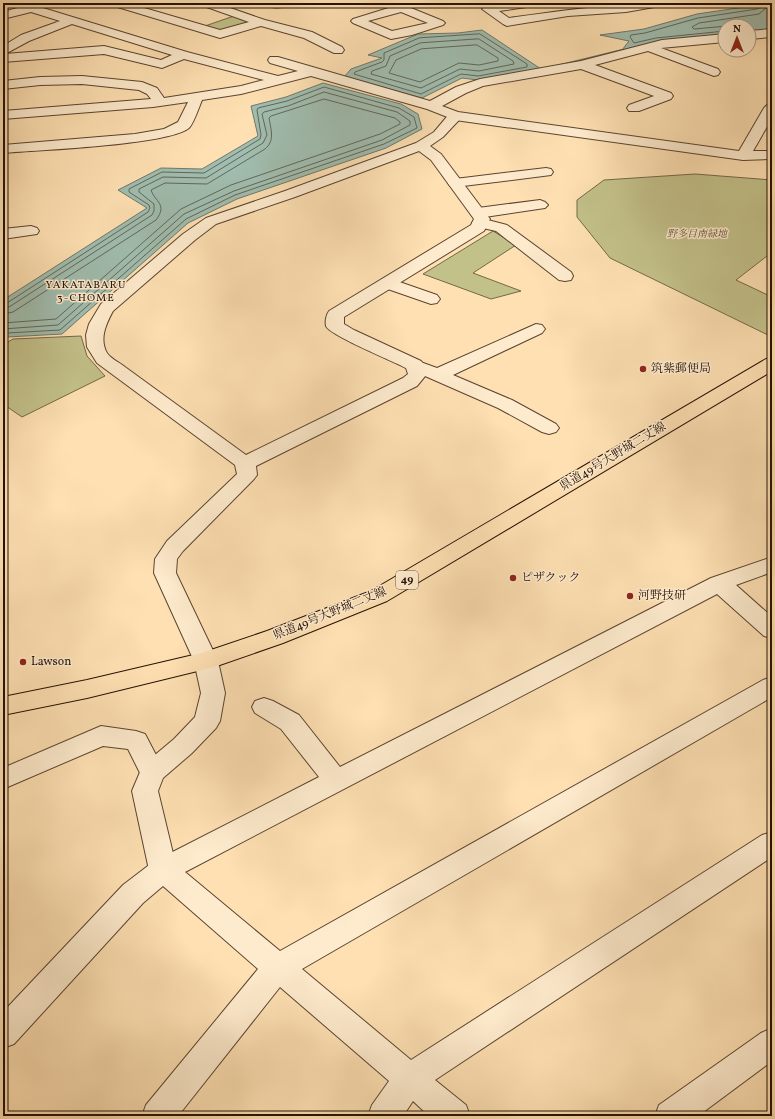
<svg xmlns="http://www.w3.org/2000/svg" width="775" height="1119" viewBox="0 0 775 1119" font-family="Vollkorn,'Noto Serif JP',serif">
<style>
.green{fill:#c3c18a;stroke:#746848}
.water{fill:#a0bdaf;stroke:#6f786b}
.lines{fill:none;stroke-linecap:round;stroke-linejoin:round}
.shore{stroke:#62665a;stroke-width:1}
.stream{fill:#6f786b;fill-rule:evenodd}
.minor-casing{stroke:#5b4430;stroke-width:2}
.tertiary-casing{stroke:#5b4430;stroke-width:2}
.primary-casing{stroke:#251005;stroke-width:2}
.minor{fill:#feebcd;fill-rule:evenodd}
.tertiary{fill:#feebcd;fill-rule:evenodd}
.primary{fill:#fee0b2;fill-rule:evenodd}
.poi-dot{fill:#8f2418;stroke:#feebcd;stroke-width:1.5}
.labels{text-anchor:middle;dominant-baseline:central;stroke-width:3;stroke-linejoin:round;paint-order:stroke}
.far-park-label{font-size:10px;font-style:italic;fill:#5c4e34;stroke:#feebcd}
.far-neighbourhood-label{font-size:11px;letter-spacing:1px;fill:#251005;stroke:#feebcd}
.shield{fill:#feebcd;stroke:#665241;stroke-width:1}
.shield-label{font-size:11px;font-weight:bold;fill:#251005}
.poi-label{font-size:12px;fill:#251005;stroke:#feebcd;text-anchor:start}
.street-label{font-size:12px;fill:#251005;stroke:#feebcd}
</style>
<rect width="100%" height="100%" fill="#fee0b2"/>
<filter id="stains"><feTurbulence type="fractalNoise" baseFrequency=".005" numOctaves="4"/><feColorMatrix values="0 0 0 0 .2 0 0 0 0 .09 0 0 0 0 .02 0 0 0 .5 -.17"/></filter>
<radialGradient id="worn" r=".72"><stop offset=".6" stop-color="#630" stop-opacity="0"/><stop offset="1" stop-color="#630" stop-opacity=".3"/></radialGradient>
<g class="green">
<path d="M234 16 251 22C232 28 222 33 202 27Z"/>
<path d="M695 174 772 180V258L767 256 736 280 772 297V337L610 258 577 217V200L604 180Z"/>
<path d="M493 231 516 245 473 273 521 291 491 299 423 274Z"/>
<path d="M81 336 87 356 105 376 22 417 3 404V345L13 339Z"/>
</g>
<g class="water">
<path d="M772 3V29L749 32V26H725V34L657 42 622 50 629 41 600 35 644 29 697 14Z"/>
<path d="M482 30 541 69 478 80 462 78 422 98 344 77 351 69 382 58 368 55 418 34 458 33Z"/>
<path d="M323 83 401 104 418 114 422 129 386 148 237 199 188 223 62 334 7 337 3 340V300L147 208 118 190 161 168 202 169 258 136 251 106 286 97Z"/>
</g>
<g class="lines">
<g class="shore">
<path d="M727 26 694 29 692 27 699 23 759 14 765 9 766 3"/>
<path d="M725 31 656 38 634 43 630 37 631 35 645 33 698 18 757 9 761 7V3"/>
<path d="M480 34 527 64V67L478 76 461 74 421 94 354 74 355 72 382 62 384 60V53L419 38Z"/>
<path d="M479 39 513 61 514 64 479 71 460 69 421 88 371 74 372 71 386 66 390 56 420 43Z"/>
<path d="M477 45 498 58V61L479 65 459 63 420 82 389 73 396 60 421 49Z"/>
<path d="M3 303H7L148 212 150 208 149 205 129 192V189L162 172 204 173 260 139 261 135 257 110 258 108 287 101 324 87 399 108 414 117 417 128 384 144 235 195 186 219 60 330 7 333 3 335"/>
<path d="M3 308 9 307 152 215 154 211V204L139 192V189L163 177 206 178 263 143 267 135 262 114 264 112 288 106 324 92 397 112 410 121V125L382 140 234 191 184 214 58 325 3 329"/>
<path d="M3 314 13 312 156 220C168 204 155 202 151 190L165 183 207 184 265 149C275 141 271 130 269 118L271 116 324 99 395 118 400 122V124L380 134 231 185 181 209 56 319 3 323"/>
</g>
<path class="stream" d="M622 49H623V51L550 68 548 67Z"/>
<defs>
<g id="minor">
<path d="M35 3H49L48 6 43 8 187 52 278 76 298 71 270 63 268 60 270 57H278L430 101 456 87 480 79 581 61 662 40 725 34V42L661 48 718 69 720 72 718 75 714 76 648 51 595 65 671 93 673 96 671 99 639 111H629L627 108 629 105 654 96 581 69 483 86 466 93 442 106 458 112 739 151 764 108 767 105 772 104V118L753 151H772V159L743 160 455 120 427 109 311 76 241 94 202 100C199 107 194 123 189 128 169 145 36 150 3 153V145L135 134 164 129 178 122 188 102 153 107 3 119V111L151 99 147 94 139 90 82 84 40 85 3 89V81L40 77 82 76 142 82 157 88 164 98 241 86 264 80 184 59 162 68 104 54 3 62V46L21 35 60 21 31 12 3 19V12ZM72 24 172 55 161 60 104 46 5 54 29 41Z"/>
<path d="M109 3H127L220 30 249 22 201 5 199 3H216L265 20 312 32 342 47 344 50 342 53H334L304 38 261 26 220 38 111 5Z"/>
<path d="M265 3H291L289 5C281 8 272 10 265 3Z"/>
<path d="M392 3H404L406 6 443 21 445 23 443 25 412 35 391 39 353 23 351 21 353 19 395 6ZM401 12 428 23 392 31 368 21Z"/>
<path d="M507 3H539L537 5 533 6 499 11 509 18C560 11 614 3 666 3L664 5 660 6 626 12 568 16 507 26 503 24 482 9 484 7Z"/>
<path d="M772 29V37L749 39V31Z"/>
<path d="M546 168 551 169 553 172 551 175 455 187 450 186 448 183 450 180 455 179Z"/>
<path d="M540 200 545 202 548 205 545 208 478 218 473 216 470 213 473 210 478 208Z"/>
<path d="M480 218 507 225 571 272 573 276 571 280 565 281 559 280 496 231 474 226 472 223 474 220Z"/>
<path d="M31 226 37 228 39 231 37 234 3 239V229Z"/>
<path d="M388 278 437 295 440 299 437 303 431 304 382 287 380 283 382 279Z"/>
<path d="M536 324 542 325 545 329 542 333 453 375 512 400 556 424 559 428 556 432 549 434 542 432 498 408 409 369 406 365 409 361 415 360 437 368Z"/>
<path d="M772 557V572L736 585 772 617V638L764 636 717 594 185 872 280 951 763 680 772 677V697L302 969 411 1060 762 835 772 832V857L435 1080 466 1105 470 1116H429L413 1101 403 1116H368L372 1105 389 1081 280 987 178 1116H142L146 1105 258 969 163 886 143 903 14 1044 3 1048V1012L123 885 153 862 319 777 281 729 255 713 252 707 255 701 264 698 273 701 299 715 340 767 711 578Z"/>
<path d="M101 726 136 731 145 734 165 772 161 779 152 782 143 779 128 749 103 746 3 789V768Z"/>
<path d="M772 1028V1061L698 1116H655L659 1105 761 1033Z"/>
</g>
<path id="tertiary" d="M455 112 460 113 462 116 460 119 443 137 430 146 441 154 490 219 484 231 344 317V324L354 330 421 361 424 365 426 375 417 386 256 466 257 475 254 479 183 551 177 559 176 573 218 661 225 693 220 721 216 728 192 753 163 778 158 791 177 870 173 878 163 882 153 878 149 870 132 791 143 765 174 739 195 717 201 693 194 661 154 573 155 559 167 541 237 474 235 465 97 363 87 347 86 335 89 324 101 304 183 234 206 218 285 191 416 143 434 132 450 113ZM419 151 431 160 474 219 471 225 329 311C326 315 325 322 326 326 329 335 395 362 406 368L408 374 403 378 246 455 125 367C119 362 111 359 107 353 99 339 106 324 113 311L195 240 216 224 295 197Z"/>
<path id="primary" d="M772 358V371L387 601 283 643 214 667 87 698 3 715V697L87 680 202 653 267 631 371 591 766 359Z"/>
</defs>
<use href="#minor" class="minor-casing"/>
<use href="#tertiary" class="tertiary-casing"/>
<use href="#primary" class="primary-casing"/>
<use href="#minor" class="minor"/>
<use href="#tertiary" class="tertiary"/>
<use href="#primary" class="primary"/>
</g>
<g class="poi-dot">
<circle cx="643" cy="369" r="4"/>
<circle cx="513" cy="578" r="4"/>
<circle cx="630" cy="596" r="4"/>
<circle cx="23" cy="662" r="4"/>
</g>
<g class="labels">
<g class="far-park-label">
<text x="697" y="234">野多目南緑地</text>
</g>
<g class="far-neighbourhood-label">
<text x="86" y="285">YAKATABARU<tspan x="86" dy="13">3-CHOME</tspan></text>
</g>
<rect class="shield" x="396" y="571" width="22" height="18" rx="3"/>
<g class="shield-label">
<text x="407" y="580">49</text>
</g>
<g class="poi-label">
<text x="651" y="369">筑紫郵便局</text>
<text x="521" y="578">ピザクック</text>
<text x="638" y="596">河野技研</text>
<text x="31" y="662">Lawson</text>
</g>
<g class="street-label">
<text transform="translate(613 457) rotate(-31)">県道49号大野城二丈線</text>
<text transform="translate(330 614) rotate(-22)">県道49号大野城二丈線</text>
</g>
</g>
<rect width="775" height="1119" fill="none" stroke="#fee0b2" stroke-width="16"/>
<rect x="4" y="4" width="767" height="1111" fill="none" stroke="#251005" stroke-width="2"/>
<rect x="8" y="8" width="759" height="1103" fill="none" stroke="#251005"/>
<g transform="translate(737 38)"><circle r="19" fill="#feebcd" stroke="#a7937d"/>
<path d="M0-3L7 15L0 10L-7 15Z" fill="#8f2418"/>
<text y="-6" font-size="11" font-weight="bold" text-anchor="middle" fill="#251005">N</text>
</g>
<rect width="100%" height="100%" filter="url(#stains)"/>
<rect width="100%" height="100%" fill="url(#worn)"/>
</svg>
